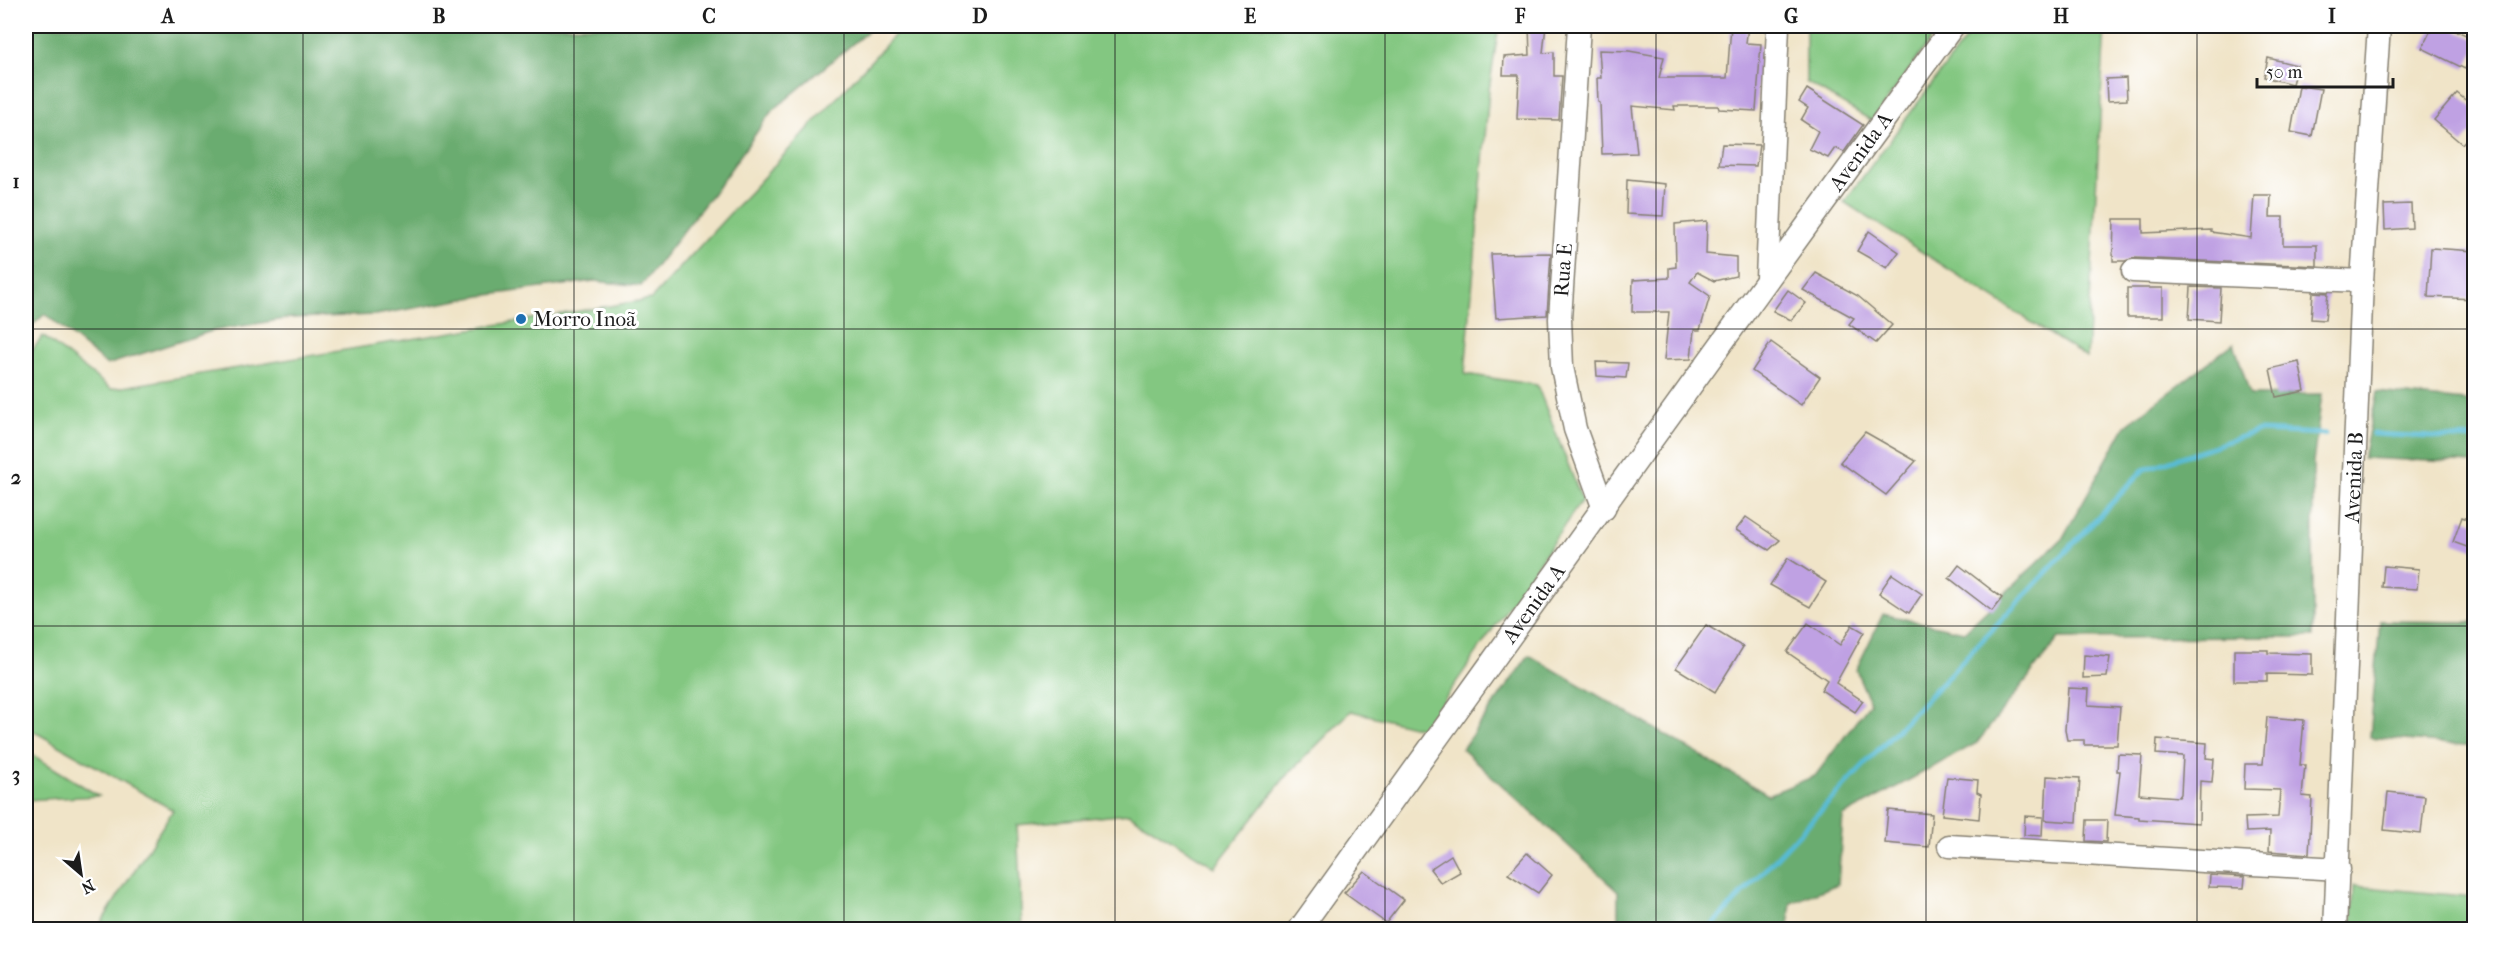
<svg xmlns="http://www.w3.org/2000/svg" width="2500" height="955" viewBox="0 0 2500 955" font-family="'IM FELL French Canon',serif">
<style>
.green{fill:#83c781;stroke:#50724e;stroke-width:1.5}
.forest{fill:#6aac6f;stroke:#436446;stroke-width:1.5}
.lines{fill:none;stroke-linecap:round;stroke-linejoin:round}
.stream{stroke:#57bbd5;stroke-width:5}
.building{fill:#bfa1e3}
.minor-casing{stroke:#868072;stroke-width:25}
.minor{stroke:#fff;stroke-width:22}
.grid{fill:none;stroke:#1c1c1c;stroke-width:1.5;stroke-opacity:0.55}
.poi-dot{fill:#1f6fb2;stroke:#fff;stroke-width:2}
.labels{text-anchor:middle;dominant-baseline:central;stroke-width:6;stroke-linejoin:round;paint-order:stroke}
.street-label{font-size:21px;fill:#1c1c1c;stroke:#fff}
.poi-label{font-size:21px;fill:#1c1c1c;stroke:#fff;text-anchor:start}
.neatline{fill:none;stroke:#1c1c1c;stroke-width:2}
.grid-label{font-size:20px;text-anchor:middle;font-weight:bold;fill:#1c1c1c}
</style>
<rect width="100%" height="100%" fill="#fff"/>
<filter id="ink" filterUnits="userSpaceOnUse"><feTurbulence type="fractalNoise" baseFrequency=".0167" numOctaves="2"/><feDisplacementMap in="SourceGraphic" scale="12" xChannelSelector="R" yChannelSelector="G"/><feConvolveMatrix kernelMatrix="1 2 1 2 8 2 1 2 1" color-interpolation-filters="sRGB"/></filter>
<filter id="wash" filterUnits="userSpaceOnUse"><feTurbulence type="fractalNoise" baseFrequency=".008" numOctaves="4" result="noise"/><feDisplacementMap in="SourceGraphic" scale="24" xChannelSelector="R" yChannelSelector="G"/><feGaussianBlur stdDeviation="1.35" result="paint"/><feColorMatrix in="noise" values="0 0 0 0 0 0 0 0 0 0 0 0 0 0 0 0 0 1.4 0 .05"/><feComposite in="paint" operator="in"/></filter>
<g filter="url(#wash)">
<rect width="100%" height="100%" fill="#f0e4c8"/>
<g class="green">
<path d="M903 26H1499L1489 90 1465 374 1537 385 1582 500 1424 729 1351 711 1286 776 1215 867 1129 814 1017 825 1022 929H97L173 810 26 727V358L43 336 111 389 651 299Z"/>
<path d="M1806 26H1941L1872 121 1806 82Z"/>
<path d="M1975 26H2105L2087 358 1844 202Z"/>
<path d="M26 751 99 796 26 800Z"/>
<path d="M2354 886 2474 897V929H2352Z"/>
</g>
<g class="forest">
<path d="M26 26H874L771 112 720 184 641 286 594 281 481 296 376 315 291 318 212 331 107 365 45 314 26 331Z"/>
<path d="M2234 343 2250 395 2322 394 2313 463V637L2059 638 1977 743 1843 816 1838 884 1791 903 1788 929H1618V891L1462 749 1529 655 1768 795 1815 776 1870 703 1856 670 1883 614 1964 632 2062 539 2126 425Z"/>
<path d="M2377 392 2474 402V463L2363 458Z"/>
<path d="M2380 621 2474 622V746L2370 737Z"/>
</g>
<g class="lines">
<g class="stream">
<path d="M2373 434 2474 439"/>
<path d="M1708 930 2143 470 2258 431 2325 434"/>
</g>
</g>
<g id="blocks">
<g class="building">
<path d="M1529 26H1546L1543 53 1554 52V76H1562L1559 120 1517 119 1519 75H1503L1504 57 1530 55Z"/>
<path d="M1731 26H1748L1746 43 1761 44 1756 111 1719 109 1718 106H1674L1675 110 1632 106 1637 153 1602 154 1600 103 1598 102 1597 78H1601L1599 50 1629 51 1664 57 1659 78H1727Z"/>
<path d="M2433 26H2446L2475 39V50L2465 69 2422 48Z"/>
<path d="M2268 58 2297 65 2292 84 2264 77Z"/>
<path d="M2126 78 2127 100 2107 101 2106 79Z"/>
<path d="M2299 86 2321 89 2312 136 2291 132Z"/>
<path d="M1807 89 1863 125 1844 152 1835 148 1828 158 1809 149 1818 131 1801 120 1808 108 1799 102Z"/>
<path d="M2457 93 2475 108V129L2462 144 2434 120Z"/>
<path d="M1722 144 1759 145 1756 166 1719 165Z"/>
<path d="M1627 180 1665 184 1663 216 1626 214Z"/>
<path d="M2254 195H2271L2270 217H2283V245H2317V266L2134 258 2125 261H2113L2114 219H2143V233L2211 230V232L2251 238Z"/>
<path d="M2411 204 2412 228 2385 230 2384 205Z"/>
<path d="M1707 221 1706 254 1736 257V276L1714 281 1697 272 1690 282 1710 296 1700 330H1694L1691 359 1664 360 1669 312H1632L1633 280 1669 278V268L1676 267 1675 224Z"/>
<path d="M1869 231 1899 252 1887 268 1857 251Z"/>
<path d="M2431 248 2475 251V299L2428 297Z"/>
<path d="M1551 253 1547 315 1496 318 1491 254Z"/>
<path d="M1816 273 1858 296 1892 325 1876 343 1849 324 1854 318 1803 290Z"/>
<path d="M2191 287 2221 288 2219 321 2189 319Z"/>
<rect x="2127" y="288" width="36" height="29"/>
<path d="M1788 290 1806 303 1791 320 1773 311Z"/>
<path d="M2313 292 2328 293 2325 320 2311 319Z"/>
<path d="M1771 342 1820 377 1801 405 1752 371Z"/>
<path d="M1596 362 1628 363 1626 378 1597 376Z"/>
<path d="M2299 362 2305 391 2276 397 2270 369Z"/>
<path d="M1865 432 1916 461 1886 495 1840 462Z"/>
<path d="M1746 517 1780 540 1769 550 1736 530Z"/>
<path d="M2462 517 2475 522V550L2453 542Z"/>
<path d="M1788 558 1826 582 1810 607 1770 585Z"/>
<path d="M1959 565 2002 598 1992 611 1949 578Z"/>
<path d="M2384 566 2419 569 2417 589 2382 587Z"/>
<path d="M1892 574 1922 594 1909 613 1879 593Z"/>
<path d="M1808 623 1840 645 1852 625 1864 632 1836 683 1863 701 1855 712 1821 690 1827 680 1787 652Z"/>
<path d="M1706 625 1743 647 1715 692 1676 668Z"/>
<path d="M2234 650H2268V653L2312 654V675L2267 674V681H2234Z"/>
<path d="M2084 655 2110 657 2107 677 2083 678Z"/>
<path d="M2068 688 2089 689 2088 705 2120 707 2117 745H2084V740H2067L2065 730Z"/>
<path d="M2267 717 2304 720 2300 765H2305L2302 796 2312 797 2309 854 2269 851 2270 831 2246 832 2245 818 2278 817 2280 790 2244 789 2245 764H2263Z"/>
<path d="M2157 739 2207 743 2206 758 2214 759 2212 782 2200 781 2199 823 2139 819V817L2115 815 2120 771H2117L2118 754 2142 755 2139 794 2179 797 2181 794 2183 756 2156 754Z"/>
<path d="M2047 776 2080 778 2077 822 2045 820Z"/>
<path d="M1947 777 1978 780 1977 792 1981 794 1979 819 1942 815Z"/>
<path d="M2388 792 2425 796 2421 834 2384 830Z"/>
<path d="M1888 810 1932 814 1929 847 1885 843Z"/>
<path d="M2025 816 2043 817 2042 836 2024 835Z"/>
<path d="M2087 820H2107L2106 842 2086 841Z"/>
<path d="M1527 853 1552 875 1538 893 1508 874Z"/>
<path d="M1451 855 1460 872 1441 883 1430 869Z"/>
<path d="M1364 871 1404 900 1386 923 1344 893Z"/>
<path d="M2210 875 2245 877 2244 888 2209 887Z"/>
</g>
</g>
</g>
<g filter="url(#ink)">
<use href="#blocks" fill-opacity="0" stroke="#868072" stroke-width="1.5"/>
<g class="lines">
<defs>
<g id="minor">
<path d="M1579 26 1560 319 1562 367 1575 429 1604 509"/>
<path d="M2133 271 2362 281"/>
<path d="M1767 278 1778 26"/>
<path d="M1949 846 2339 869"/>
<path id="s1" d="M1299 930C1517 628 1732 325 1953 26"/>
<path id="s2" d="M2335 930 2362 281 2379 26"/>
</g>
</defs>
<use href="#minor" class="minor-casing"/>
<use href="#minor" class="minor"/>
</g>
</g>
<path class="grid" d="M303 26V930M574 26V930M844 26V930M1115 26V930M1385 26V930M1656 26V930M1926 26V930M2197 26V930M26 329H2474M26 626H2474"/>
<circle class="poi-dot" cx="521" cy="319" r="6"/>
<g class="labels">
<g class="street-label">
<text stroke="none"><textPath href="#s1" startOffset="960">Avenida A</textPath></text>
<text transform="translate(1563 270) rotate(-86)">Rua E</text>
<text stroke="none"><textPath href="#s2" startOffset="453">Avenida B</textPath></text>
<text stroke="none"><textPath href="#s1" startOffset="402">Avenida A</textPath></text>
</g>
<g class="poi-label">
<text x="533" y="319">Morro Inoã</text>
</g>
</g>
<rect width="2500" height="955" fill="none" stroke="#fff" stroke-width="66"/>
<g transform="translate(81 874) rotate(151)" stroke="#ffffff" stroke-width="4.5" paint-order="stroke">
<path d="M0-4.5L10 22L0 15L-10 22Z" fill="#1c1c1c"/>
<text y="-9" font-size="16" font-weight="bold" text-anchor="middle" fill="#1c1c1c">N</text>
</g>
<path d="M2257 78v9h136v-9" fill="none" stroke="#1c1c1c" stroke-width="3"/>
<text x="2266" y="78" font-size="18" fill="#1c1c1c" stroke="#ffffff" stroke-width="4.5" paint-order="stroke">50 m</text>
<rect x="33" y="33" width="2434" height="889" class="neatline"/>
<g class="grid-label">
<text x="168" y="23">A</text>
<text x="439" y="23">B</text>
<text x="709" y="23">C</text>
<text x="980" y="23">D</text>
<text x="1250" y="23">E</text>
<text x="1520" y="23">F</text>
<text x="1791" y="23">G</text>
<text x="2061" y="23">H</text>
<text x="2332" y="23">I</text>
<text x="16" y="188">1</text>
<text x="16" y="484">2</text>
<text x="16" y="781">3</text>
</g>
</svg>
